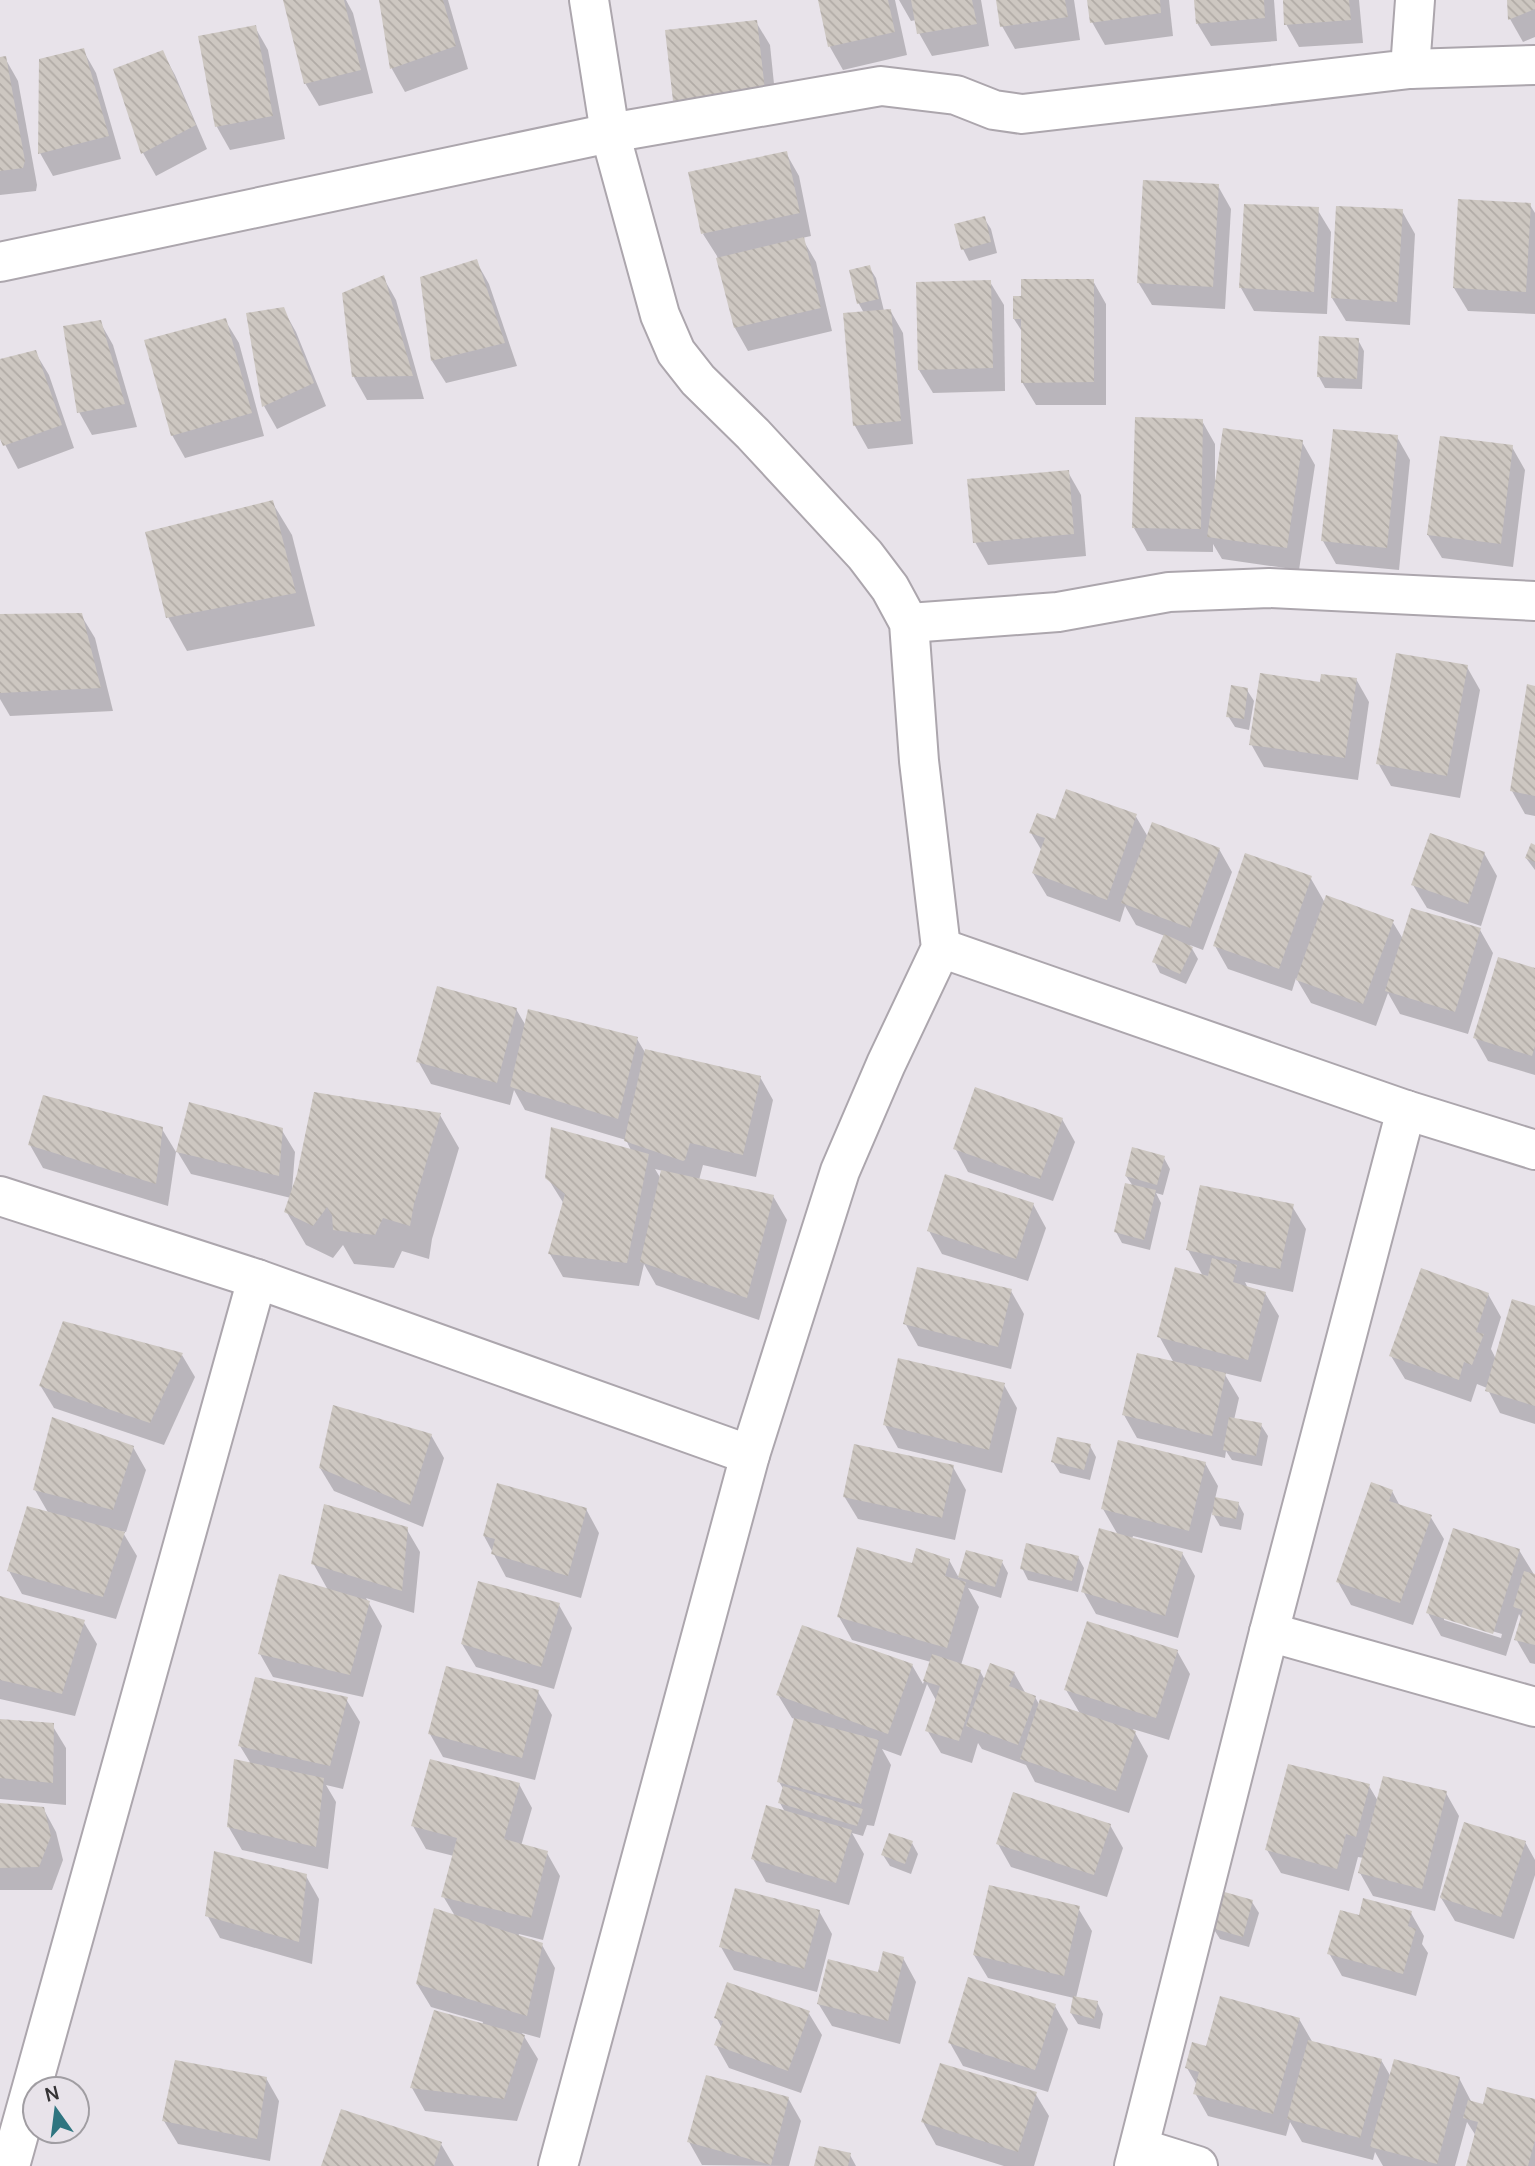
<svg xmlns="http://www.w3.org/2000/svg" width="1535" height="2166" viewBox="0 0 1535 2166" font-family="Manrope,sans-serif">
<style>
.shadow{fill:#0003;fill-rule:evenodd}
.building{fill:url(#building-back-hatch)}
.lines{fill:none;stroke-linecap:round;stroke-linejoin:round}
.minor-casing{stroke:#aca6ad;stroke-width:42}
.minor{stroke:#fff;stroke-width:38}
</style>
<defs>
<pattern id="building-back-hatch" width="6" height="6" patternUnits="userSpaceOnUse" patternTransform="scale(1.75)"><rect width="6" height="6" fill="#cdc7c1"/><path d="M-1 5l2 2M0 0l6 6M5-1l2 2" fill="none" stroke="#b1aba6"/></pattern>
</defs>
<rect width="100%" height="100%" fill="#e8e3ea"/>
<g class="shadow">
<path d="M285 0H346L353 13 373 93 319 106 305 83Z"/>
<path d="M381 0H448L468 69 405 92 392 69Z"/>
<path d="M820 0H895L907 55 843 70 830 47Z"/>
<path d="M899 0H981L989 46 932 56 919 33 916 20 911 21Z"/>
<path d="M998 0H1074L1080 40 1015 49 1002 26Z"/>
<path d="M1089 0H1169L1173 36 1105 45 1092 22Z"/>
<path d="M1196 0H1274L1277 41 1211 46 1197 23Z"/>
<path d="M1284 0H1359L1363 43 1299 47 1286 24Z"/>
<path d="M1509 0H1535V37L1523 42 1510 19Z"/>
<path d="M756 22 770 45 777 113 688 124 674 101Z"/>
<path d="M255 27 268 50 285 139 230 150 217 127 200 37Z"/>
<path d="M83 50 96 73 121 159 53 176 40 153Z"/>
<path d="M162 52 175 75 207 149 156 176 143 153 116 70Z"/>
<path d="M5 58 18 81 37 185 36 191 0 195V59Z"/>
<path d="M786 153 799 176 811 236 802 238 816 262 832 331 748 351 735 328 717 256 703 234Z"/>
<path d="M1218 186 1231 209 1225 309 1152 305 1138 282Z"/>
<path d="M1530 205 1535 213V314L1468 311 1454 288Z"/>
<path d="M1317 209 1331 232 1327 314 1254 311 1241 288Z"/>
<path d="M1402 211 1415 234 1410 325 1346 321 1332 298Z"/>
<path d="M984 218 991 229 997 253 969 261 963 249Z"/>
<path d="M476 261 489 284 517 366 446 383 432 361Z"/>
<path d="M869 267 876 278 884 311 890 310 903 333 913 444 868 449 855 426 864 313 859 304 851 271Z"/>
<path d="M383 277 396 300 424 399 367 400 354 377Z"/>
<path d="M1093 281 1106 304V405H1036L1022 382 1023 333 1014 319 1022 297Z"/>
<path d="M990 282 1004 305 1005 391 933 393 919 370Z"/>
<path d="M283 309 296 332 326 406 277 429 264 406Z"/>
<path d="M225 320 239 343 264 436 185 458 172 435Z"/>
<path d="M100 322 113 345 137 427 92 435 79 412Z"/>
<path d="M1358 340 1364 351 1362 389 1325 388 1319 377Z"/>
<path d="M35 352 49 375 74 448 18 469 0 435V361Z"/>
<path d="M1202 421 1215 444V481L1302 442 1315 465 1299 570 1222 559 1213 544V552L1147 551 1134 528Z"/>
<path d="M1397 437 1410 460 1399 570 1336 564 1323 541Z"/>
<path d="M1512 447 1525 470 1513 567 1442 558 1428 535Z"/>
<path d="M1068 472 1081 495 1086 556 988 565 975 542Z"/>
<path d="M272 502 292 535 315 626 187 651 168 617Z"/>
<path d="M81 615 95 638 113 711 10 716 0 699V616Z"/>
<path d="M1467 667 1480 690 1460 798 1391 786 1378 763Z"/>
<path d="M1356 679 1369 702 1358 780 1264 767 1251 744 1322 684Z"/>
<path d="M1535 687V816L1525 814 1512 791Z"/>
<path d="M1247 690 1254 701 1249 730 1235 727 1228 716Z"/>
<path d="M1135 815 1148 837 1219 849 1232 872 1203 950 1190 945 1198 959 1186 984 1160 973 1154 961 1165 936 1136 925 1125 906 1120 922 1047 896 1033 873 1042 851 1031 833 1056 821Z"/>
<path d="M1535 847V870L1526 858Z"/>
<path d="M1484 853 1497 876 1481 926 1427 908 1413 885Z"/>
<path d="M1310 877 1325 903 1392 921 1403 939 1480 930 1493 953 1468 1034 1400 1014 1388 993 1376 1026 1311 1003 1296 978 1292 991 1228 969 1215 946Z"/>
<path d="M1535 970V1075L1488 1061 1475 1038Z"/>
<path d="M516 1009 526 1026 637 1039 646 1054 760 1077 773 1100 756 1177 703 1165 699 1180 773 1196 787 1220 759 1320 656 1285 644 1264 639 1286 563 1277 550 1254 564 1204 547 1177 632 1152 626 1140 525 1110 514 1090 510 1105 431 1084 418 1061ZM655 1169 663 1171 661 1179Z"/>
<path d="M440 1115 459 1148 432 1239 429 1259 402 1251 394 1268 354 1264 343 1245 333 1258 306 1245 286 1211 291 1198 191 1174 177 1151 281 1129 295 1152 292 1190 298 1174Z"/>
<path d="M1062 1119 1075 1142 1053 1201 968 1172 955 1148Z"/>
<path d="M162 1129 176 1152 168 1206 43 1168 30 1145Z"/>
<path d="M1164 1158 1170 1169 1163 1195 1156 1193 1161 1203 1150 1250 1122 1243 1116 1232 1133 1186 1126 1176Z"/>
<path d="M1033 1204 1046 1228 1028 1281 942 1254 929 1231Z"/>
<path d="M1292 1206 1306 1229 1293 1292 1245 1282 1248 1288 1265 1293 1279 1316 1261 1382 1224 1373 1239 1398 1234 1420 1261 1425 1268 1436 1262 1466 1232 1460 1226 1451 1225 1458 1137 1438 1124 1415 1174 1363 1159 1336 1203 1276 1188 1250Z"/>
<path d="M1011 1291 1024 1314 1011 1369 918 1346 905 1323Z"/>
<path d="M1488 1294 1501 1317 1491 1349 1496 1359 1535 1307V1424L1500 1413 1487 1388 1477 1384 1471 1402 1405 1379 1391 1356Z"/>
<path d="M182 1355 195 1377 164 1445 54 1408 40 1385Z"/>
<path d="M1004 1385 1017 1408 1002 1473 898 1448 885 1425Z"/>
<path d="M431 1435 444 1458 423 1527 334 1491 320 1468Z"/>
<path d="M1090 1446 1096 1457 1090 1480 1060 1473 1053 1462Z"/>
<path d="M133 1447 146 1470 126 1532 122 1531 137 1556 116 1619 22 1594 9 1571 49 1514 35 1490Z"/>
<path d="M1205 1463 1218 1486 1215 1499 1238 1503 1244 1514 1241 1530 1220 1526 1212 1512 1202 1553 1133 1536 1132 1539 1182 1553 1195 1576 1178 1638 1096 1614 1083 1591 1118 1535 1103 1509Z"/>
<path d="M953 1467 966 1490 955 1540 858 1519 844 1496Z"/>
<path d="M1392 1491 1400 1506 1430 1516 1444 1539 1413 1625 1351 1605 1338 1582Z"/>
<path d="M586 1509 599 1533 581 1598 506 1577 484 1536Z"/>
<path d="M406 1528 420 1552 414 1613 366 1598 382 1626 363 1697 273 1677 260 1654 328 1590 313 1563Z"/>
<path d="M1519 1550 1535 1576V1664L1530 1663 1516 1639 1522 1619 1519 1614 1506 1656 1441 1636 1428 1613ZM1444 1617 1502 1634 1501 1638 1444 1620Z"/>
<path d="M967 1552 1002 1562 1008 1573 1001 1598 968 1588 979 1607 961 1665 980 1671 985 1680 1014 1673 1026 1694 1035 1697 1040 1706 1081 1715 1066 1690 1177 1651 1190 1674 1169 1740 1133 1729 1148 1756 1129 1813 1035 1782 1026 1765 982 1749 978 1743 972 1763 941 1753 927 1730 937 1702 927 1684 901 1756 882 1749 891 1765 874 1826 867 1825 863 1836 852 1833 864 1854 849 1905 766 1882 753 1859 785 1812 780 1803 784 1790 779 1782 795 1719 792 1718 778 1695 912 1665 923 1684 931 1662 852 1640 839 1617 913 1565 949 1560 959 1578Z"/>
<path d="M1078 1557 1084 1568 1078 1592 1028 1580 1022 1568Z"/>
<path d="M0 1597 83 1621 97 1644 75 1716 0 1699Z"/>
<path d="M559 1605 572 1628 554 1689 476 1667 462 1644Z"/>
<path d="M538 1692 552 1715 535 1780 443 1757 430 1734Z"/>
<path d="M346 1699 360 1722 343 1789 326 1785 336 1802 328 1869 242 1850 228 1826 251 1764 240 1746Z"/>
<path d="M0 1721 52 1725 66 1748V1805L0 1799Z"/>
<path d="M519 1784 532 1808 521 1846 547 1853 560 1876 543 1940 519 1934 518 1937 542 1945 555 1968 540 2038 522 2033 538 2059 517 2121 425 2111 412 2088 482 2025 483 2022 431 2007 417 1984 455 1916 443 1896 454 1856 426 1849 413 1826Z"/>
<path d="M1369 1786 1378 1801 1446 1793 1459 1816 1435 1911 1373 1896 1360 1873 1364 1858 1358 1857 1349 1891 1281 1873 1267 1850Z"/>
<path d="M0 1805 43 1808 56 1832 63 1860 52 1890H0Z"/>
<path d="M1110 1825 1123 1848 1107 1897 1011 1867 998 1844Z"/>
<path d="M1525 1842 1535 1860V1875L1514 1939 1455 1921 1440 1896Z"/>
<path d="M912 1843 918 1854 911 1874 890 1866 883 1855Z"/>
<path d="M306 1876 319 1899 312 1964 220 1938 207 1915Z"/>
<path d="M1252 1902 1259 1913 1249 1947 1220 1939 1213 1928Z"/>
<path d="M1078 1908 1092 1931 1076 1998 1097 2002 1103 2014 1100 2029 1078 2024 1071 2013 1074 1998 988 1978 974 1955Z"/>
<path d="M819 1911 832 1934 817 1992 734 1970 721 1947Z"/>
<path d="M1411 1913 1424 1936 1422 1944 1428 1953 1416 1996 1342 1976 1329 1953 1360 1917Z"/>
<path d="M903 1958 916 1982 900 2044 832 2026 818 2003 879 1974Z"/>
<path d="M1055 2006 1068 2029 1048 2092 963 2066 950 2043Z"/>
<path d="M808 2012 822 2035 801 2093 729 2068 716 2045 722 2028 716 2017Z"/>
<path d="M1299 2019 1313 2043 1381 2060 1391 2077 1459 2078 1472 2103 1484 2106 1535 2101V2166H1468L1476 2136 1467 2122 1455 2166H1383L1375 2152 1373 2160 1302 2142 1290 2122 1286 2136 1208 2116 1195 2093 1197 2085 1187 2068 1207 2048Z"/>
<path d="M266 2078 279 2101 270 2161 178 2144 164 2121Z"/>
<path d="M1035 2093 1049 2116 1034 2166H1004L936 2145 923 2122Z"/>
<path d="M788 2098 801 2121 789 2166 702 2165 689 2142Z"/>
<path d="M441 2144 454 2166H323Z"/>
<path d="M850 2155 856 2166H816Z"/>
</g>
<g class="building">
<path d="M283 0H344L361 70 304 84Z"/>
<path d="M379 0H443L456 46 390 69Z"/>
<path d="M818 0H888L895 32 828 47Z"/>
<path d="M911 0H972L977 24 917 34Z"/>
<path d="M996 0H1065L1068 17 1000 27Z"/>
<path d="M1087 0H1160L1161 13 1090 23Z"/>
<path d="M1194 0H1264L1265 18 1196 24Z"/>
<path d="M1283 0H1349L1351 20 1284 25Z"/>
<path d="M1507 0H1535V9L1508 20Z"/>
<path d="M757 20 765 90 673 101 665 30Z"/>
<path d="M256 25 273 116 215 127 198 36Z"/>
<path d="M84 48 109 136 38 154 39 59Z"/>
<path d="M163 50 196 125 141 154 113 69Z"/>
<path d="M6 56 25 161 23 168 0 171V57Z"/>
<path d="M787 151 800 213 701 234 688 172Z"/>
<path d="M1143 180 1219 184 1213 287 1137 283Z"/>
<path d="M1458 199 1531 203 1526 292 1453 288Z"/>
<path d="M1244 204 1319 207 1314 292 1239 288Z"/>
<path d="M1336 206 1403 209 1397 302 1331 298Z"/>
<path d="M985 216 991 242 961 250 954 224Z"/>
<path d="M804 237 821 308 734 328 716 258Z"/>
<path d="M477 259 505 343 431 361 420 277Z"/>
<path d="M870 265 879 299 857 304 849 270Z"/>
<path d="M384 275 413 376 352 377 342 293Z"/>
<path d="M1021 279H1094V382L1021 383V319H1013V296H1021Z"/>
<path d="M991 280 993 368 918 370 916 282Z"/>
<path d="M284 307 314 383 262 407 246 313Z"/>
<path d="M891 309 901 421 853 426 843 313Z"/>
<path d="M226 318 252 413 171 436 144 340Z"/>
<path d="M101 320 125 404 77 413 63 326Z"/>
<path d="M1319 336 1359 338 1357 379 1317 377Z"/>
<path d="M36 350 62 425 3 446 0 439V359Z"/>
<path d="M1135 417 1203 419 1201 529 1132 528Z"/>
<path d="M1223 428 1303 440 1287 548 1207 537Z"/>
<path d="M1333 429 1398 435 1387 548 1321 541Z"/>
<path d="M1440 436 1513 445 1501 544 1427 535Z"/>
<path d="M1069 470 1074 534 973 543 967 479Z"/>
<path d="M273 500 296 593 166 618 145 532Z"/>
<path d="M82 613 101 688 0 693V614Z"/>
<path d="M1396 653 1468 665 1447 776 1376 764Z"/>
<path d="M1260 673 1320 682 1321 674 1357 678 1345 758 1249 745Z"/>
<path d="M1527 684 1535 686V796L1510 791Z"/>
<path d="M1231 685 1248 688 1244 719 1226 717Z"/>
<path d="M1066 789 1137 814 1107 900 1032 873 1045 838 1029 833 1037 813 1055 819Z"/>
<path d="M1152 822 1220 848 1190 928 1121 903Z"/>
<path d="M1430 833 1485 852 1468 904 1411 885Z"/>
<path d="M1531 843 1535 845V862L1525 858Z"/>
<path d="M1245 853 1312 876 1279 969 1213 946Z"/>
<path d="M1326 895 1394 920 1363 1004 1296 980Z"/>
<path d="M1411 908 1481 928 1455 1012 1385 991Z"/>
<path d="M1164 934 1193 947 1180 974 1152 962Z"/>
<path d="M1498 957 1535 968V1046L1532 1056 1473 1038Z"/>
<path d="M437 986 517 1008 497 1083 416 1062Z"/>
<path d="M528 1009 638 1037 618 1119 510 1087Z"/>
<path d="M645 1049 761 1076 743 1155 690 1143 685 1160 683 1161 624 1141Z"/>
<path d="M975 1087 1063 1118 1040 1179 953 1149Z"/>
<path d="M314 1092 441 1113 414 1204 410 1226 383 1218 375 1235 333 1230 332 1215 327 1207 313 1226 284 1212 297 1174Z"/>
<path d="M43 1095 163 1127 156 1184 28 1145Z"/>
<path d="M189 1102 283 1128 279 1176 176 1152Z"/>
<path d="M551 1127 649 1154 627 1263 548 1254 565 1194 545 1178Z"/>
<path d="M1132 1147 1165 1156 1157 1185 1125 1176Z"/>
<path d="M661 1170 774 1195 747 1298 640 1262Z"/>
<path d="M945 1174 1034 1203 1016 1259 927 1231Z"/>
<path d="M1125 1183 1156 1190 1144 1240 1114 1232Z"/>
<path d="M1200 1185 1294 1204 1280 1269 1186 1250Z"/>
<path d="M1212 1258 1237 1265 1233 1282 1266 1292 1248 1360 1157 1337 1175 1267 1208 1276Z"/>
<path d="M917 1267 1012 1289 998 1347 903 1324Z"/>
<path d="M1421 1268 1489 1293 1476 1332 1484 1334 1472 1365 1464 1362 1459 1380 1389 1356Z"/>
<path d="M1512 1299 1535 1306V1406L1485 1391Z"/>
<path d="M63 1321 183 1353 150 1423 39 1386Z"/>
<path d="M1137 1353 1226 1373 1212 1436 1122 1415Z"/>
<path d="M898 1358 1005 1383 989 1450 883 1425Z"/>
<path d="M333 1405 432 1434 410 1505 319 1468Z"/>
<path d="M52 1417 134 1446 113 1510 33 1490Z"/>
<path d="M1229 1417 1262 1423 1256 1456 1223 1450Z"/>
<path d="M1057 1437 1091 1444 1084 1470 1051 1462Z"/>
<path d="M1118 1440 1206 1462 1189 1531 1101 1509Z"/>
<path d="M854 1444 954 1465 942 1518 843 1497Z"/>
<path d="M1371 1482 1393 1490 1389 1501 1432 1515 1400 1603 1336 1582Z"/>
<path d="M497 1483 587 1508 568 1576 491 1554 495 1539 483 1536Z"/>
<path d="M1215 1497 1239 1502 1236 1519 1212 1515Z"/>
<path d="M324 1504 408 1527 402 1591 311 1564Z"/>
<path d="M27 1506 125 1532 103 1597 7 1571Z"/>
<path d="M1099 1528 1183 1552 1165 1616 1081 1592Z"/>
<path d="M1453 1528 1520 1549 1493 1634 1426 1613Z"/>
<path d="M1026 1543 1079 1556 1072 1581 1020 1569Z"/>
<path d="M857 1547 912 1563 916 1548 950 1559 945 1576 966 1582 947 1648 837 1617Z"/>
<path d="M966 1550 1003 1560 995 1587 958 1577Z"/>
<path d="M1524 1571 1535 1574V1645L1514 1640 1523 1610 1513 1607Z"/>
<path d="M279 1574 370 1601 350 1675 258 1654Z"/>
<path d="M478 1581 560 1603 541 1667 461 1644Z"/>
<path d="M0 1596 85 1620 62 1694 0 1680Z"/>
<path d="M1087 1621 1178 1650 1156 1718 1064 1690Z"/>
<path d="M802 1625 913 1664 888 1734 776 1695Z"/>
<path d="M932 1654 981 1670 959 1741 925 1731 940 1686 923 1681Z"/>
<path d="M990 1663 1015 1672 1009 1686 1036 1696 1018 1745 966 1726Z"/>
<path d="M446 1666 539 1690 522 1758 428 1734Z"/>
<path d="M255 1677 348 1697 330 1766 238 1746Z"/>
<path d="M1040 1699 1136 1731 1116 1791 1020 1759Z"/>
<path d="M794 1718 879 1740 861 1804 777 1782Z"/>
<path d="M0 1719 54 1723 53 1783 0 1778Z"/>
<path d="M234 1759 324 1778 316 1847 227 1827Z"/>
<path d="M430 1759 520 1783 504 1839 548 1851 531 1918 441 1897 457 1838 411 1826Z"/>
<path d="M1288 1764 1370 1784 1356 1837 1346 1834 1337 1869 1265 1850Z"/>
<path d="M1383 1776 1447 1791 1422 1889 1358 1873Z"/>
<path d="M783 1786 863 1809 857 1826 778 1803Z"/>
<path d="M1013 1792 1111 1824 1094 1875 996 1844Z"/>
<path d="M0 1803 44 1807 51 1836 39 1867 0 1868Z"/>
<path d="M766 1805 852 1830 836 1883 751 1859Z"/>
<path d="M1464 1822 1526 1841 1501 1917 1440 1898Z"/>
<path d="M889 1833 913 1841 905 1864 881 1855Z"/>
<path d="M214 1851 307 1874 299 1942 205 1916Z"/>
<path d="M989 1885 1080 1906 1064 1976 973 1955Z"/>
<path d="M735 1888 820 1910 804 1969 719 1947Z"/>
<path d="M1221 1891 1253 1900 1243 1937 1211 1928Z"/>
<path d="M1363 1898 1412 1911 1408 1926 1416 1929 1403 1974 1327 1954 1340 1910 1359 1915Z"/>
<path d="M434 1908 543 1943 527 2016 416 1984Z"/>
<path d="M883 1951 904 1957 888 2021 817 2004 828 1959 878 1972Z"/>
<path d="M968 1977 1056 2004 1035 2070 948 2043Z"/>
<path d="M727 1982 810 2011 788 2071 714 2045 723 2021 714 2018Z"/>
<path d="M1073 1996 1098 2001 1094 2019 1070 2013Z"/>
<path d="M1220 1996 1300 2018 1273 2114 1193 2094 1199 2072 1185 2068 1192 2042 1206 2046Z"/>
<path d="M434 2010 525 2035 504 2099 410 2088Z"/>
<path d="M1308 2040 1382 2059 1360 2138 1287 2119Z"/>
<path d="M1394 2059 1460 2077 1437 2164 1370 2147Z"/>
<path d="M175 2060 267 2077 257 2139 162 2121Z"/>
<path d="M940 2063 1037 2092 1018 2152 921 2122Z"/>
<path d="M706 2075 789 2097 771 2165 687 2142Z"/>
<path d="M1487 2087 1535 2099V2140L1528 2166H1466L1478 2122 1463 2118 1468 2100 1483 2104Z"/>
<path d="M341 2109 442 2142 434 2166H321Z"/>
<path d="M819 2146 851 2153 848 2166H814Z"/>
</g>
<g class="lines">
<defs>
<g id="minor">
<path d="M1410 69 1535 65"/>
<path d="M0 262 610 133 881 86 956 95 994 110 1022 114 1410 69 1415 0"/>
<path d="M909 623 1058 612 1169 592 1269 588 1535 601"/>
<path d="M941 948 1406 1110 1535 1150"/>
<path d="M0 1196 257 1279 750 1455"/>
<path d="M1269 1632 1535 1707"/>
<path d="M1140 2148 1198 2166"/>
<path d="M10 2166 257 1279"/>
<path d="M558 2166 750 1455 840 1171 886 1064 941 948 919 761 909 623 890 588 865 555 753 434 698 380 676 352 660 315 610 133 589 0"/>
<path d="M1134 2166 1269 1632 1406 1110"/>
</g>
</defs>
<use href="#minor" class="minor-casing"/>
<use href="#minor" class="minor"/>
</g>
<g transform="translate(56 2110) rotate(346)"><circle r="33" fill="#e8e3ea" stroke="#a09da2" stroke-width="2"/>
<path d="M0-5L12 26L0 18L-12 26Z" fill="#2e7580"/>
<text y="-10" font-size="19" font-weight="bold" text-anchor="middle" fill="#353335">N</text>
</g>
</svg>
